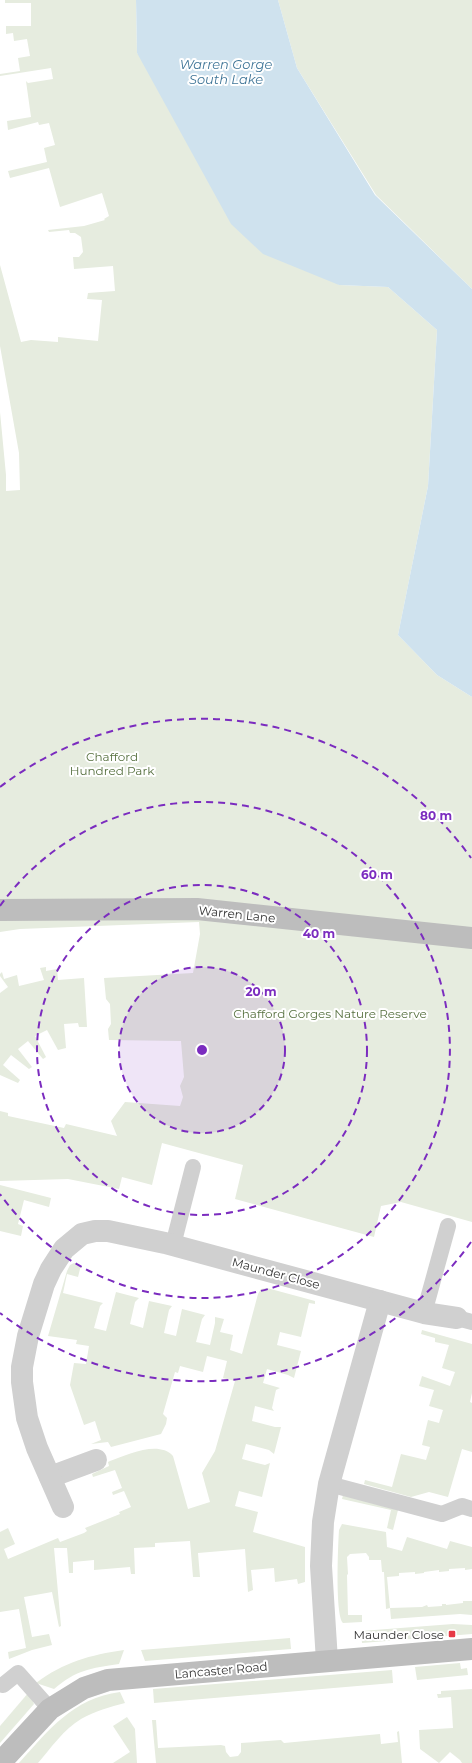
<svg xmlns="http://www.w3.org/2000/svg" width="472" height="1763" viewBox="0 0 472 1763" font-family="Montserrat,sans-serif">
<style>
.green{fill:#e6ecdf}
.water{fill:#cfe2ee}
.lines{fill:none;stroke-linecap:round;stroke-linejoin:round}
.lane{stroke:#d0d0d0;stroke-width:16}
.street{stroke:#d0d0d0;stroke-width:22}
.secondary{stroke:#bdbdbd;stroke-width:22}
.ring{fill:none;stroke:#7b2cbf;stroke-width:2;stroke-dasharray:7 5}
.poi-dot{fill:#e63946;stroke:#fff;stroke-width:1.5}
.labels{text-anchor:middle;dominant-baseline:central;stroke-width:4;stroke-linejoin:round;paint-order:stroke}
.park-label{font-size:12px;fill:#56703f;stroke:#fff}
.street-label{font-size:12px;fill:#333;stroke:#fff}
.poi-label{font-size:12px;fill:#333;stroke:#fff;text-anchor:end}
.water-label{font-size:13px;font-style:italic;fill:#3f7597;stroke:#fff}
.centre{fill:#7b2cbf;stroke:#fff;stroke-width:2}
.ring-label{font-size:12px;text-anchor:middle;font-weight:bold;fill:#7b2cbf;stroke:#fff;stroke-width:4;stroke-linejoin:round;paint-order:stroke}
</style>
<rect width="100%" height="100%" fill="#fff"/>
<g class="green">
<path d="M5 0H136L137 53 339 285 388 287 437 330 428 486 398 635 437 675 472 697V1222L401 1202 381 1206 374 1237 235 1199 243 1165 162 1143 152 1185 122 1177 119 1189 68 1179 0 1181V1111L8 1113V1116L64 1128 66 1124 117 1136 111 1121 125 1102 180 1106 183 1097 180 1086 184 1077 181 1041 109 1040 108 1029 111 1024 110 1004 106 999 104 978 193 973 200 934 199 922 20 929 0 932V412L6 475V491L20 490 19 453 0 346V265L21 342 31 340 58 342V337L98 341 102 300 87 299 88 293 115 291 113 266 74 269 73 257H79L83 252 81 237 75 233H70L69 230 49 232 48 230 84 226 105 220 104 219 109 216 102 193 60 207 49 168 10 178 8 171 47 162 44 148 55 145 49 123 39 125 38 122 8 130 7 121 31 117 26 81 28 83 53 79 51 68 0 76V74L20 71 18 58 30 56 27 39 14 41 13 33 6 34V26H31V3H5Z"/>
<path d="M278 0H472V289L376 195 297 68Z"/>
<path d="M46 967V971L57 969 58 980 84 978 87 1027H79L78 1023 64 1024 66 1048 58 1050 47 1030 35 1036 46 1057 43 1059 28 1041 18 1049 32 1067 29 1069 11 1055 3 1065 20 1080 18 1083 0 1075V993L8 987 0 976V974L2 972 4 979 17 975 19 986 44 980 40 968Z"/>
<path d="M0 1185 51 1198 49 1207 24 1200 18 1224 23 1226 21 1236 0 1231Z"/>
<path d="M74 1263 81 1265 78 1277 67 1274 63 1293 103 1303 100 1306 94 1328 106 1331 116 1292 139 1298 135 1302 130 1324 143 1328 149 1301 172 1306 169 1310 164 1333 176 1336 182 1309 205 1315 202 1319 196 1342 210 1345 215 1323V1317L224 1319 220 1332 233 1335 230 1350 242 1354 258 1294 261 1289 267 1288 315 1301V1304L309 1303 301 1337 280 1332 277 1345 301 1351 294 1378 288 1375 267 1369 263 1383 280 1388 276 1390 272 1408 274 1411 255 1406 252 1421 275 1427H281L274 1454 269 1450 246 1444 242 1459 265 1465 270 1463 262 1497 239 1491 235 1506 258 1512 253 1532 305 1547V1582L298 1584 297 1579 275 1582 274 1568 251 1570 253 1590 248 1592 245 1549 198 1553 200 1577H193L190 1541 155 1543V1547L134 1548 135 1574H131L130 1567 94 1570V1560L73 1562V1573H69L67 1548H54L61 1626 59 1627 52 1592 24 1597 32 1637 49 1634 52 1645 32 1650 9 1659 8 1652 26 1648 19 1609 0 1612V1532L8 1528 15 1544 4 1549 8 1559 58 1538 60 1542 84 1533 87 1531 85 1528 120 1514 119 1512 131 1507 124 1491 113 1495 112 1492 122 1488 115 1470 93 1477 92 1474 109 1466 108 1462 110 1461C128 1455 158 1440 173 1456L188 1509 210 1502 202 1473 215 1451 235 1381 223 1378 227 1361 207 1356 203 1372 180 1366 178 1373 175 1372 163 1414 167 1418 166 1424 161 1434 111 1447 108 1442 91 1444 101 1440 95 1421 84 1425 70 1385 74 1363 86 1364 89 1346 76 1344 77 1340 48 1336 67 1271 70 1265Z"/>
<path d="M422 1330 472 1344V1393L470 1402 472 1403V1452L462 1449 448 1497 429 1492 411 1497 364 1484 365 1480 392 1487 401 1454 426 1460 430 1447 422 1445 428 1420 439 1423 443 1410 429 1406 434 1390 419 1386 422 1376 450 1386 455 1372 442 1368 449 1345 435 1342V1338L421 1334Z"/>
<path d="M343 1495 398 1510 393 1530 387 1528 391 1510 342 1499Z"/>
<path d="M342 1524 386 1532 387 1547 402 1551 407 1537 447 1549 450 1541 472 1547V1569L465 1570V1568L449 1569V1571L439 1572V1570L424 1572V1573L415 1574V1572L399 1573V1576L387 1577 390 1608 422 1607 427 1605 428 1607 442 1606V1604H446V1605L463 1603V1601H472V1615L460 1614 391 1619 390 1608 386 1609 384 1572H382L381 1560H369V1557L366 1553 350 1554 347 1557 348 1574 347 1575 348 1615H362V1622L343 1623C335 1615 338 1545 339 1530Z"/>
<path d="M453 1624 472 1625V1634L362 1643 361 1631Z"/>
<path d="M290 1638 291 1649 145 1661 141 1650Z"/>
<path d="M124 1650 119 1664C91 1668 76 1670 54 1689L36 1683C64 1662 90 1655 124 1650Z"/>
<path d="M460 1663 461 1669 467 1668 468 1675 417 1680 415 1667Z"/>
<path d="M392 1670 393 1683 154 1703 153 1689Z"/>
<path d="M472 1689V1763H462L460 1760 450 1752 439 1763 420 1749 419 1730 453 1728 451 1697 438 1698 437 1694H441V1691Z"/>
<path d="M29 1692 34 1704 0 1743V1726Z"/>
<path d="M120 1692 125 1703C110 1707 95 1711 81 1719 64 1729 51 1748 38 1763H19C49 1730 73 1698 120 1692Z"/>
<path d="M127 1717 135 1729 137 1763H113L130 1752 113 1726Z"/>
<path d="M152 1720H156L158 1748 221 1745 225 1746 226 1752 230 1757 238 1756 241 1752V1743L281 1740 284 1743 380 1734 381 1744 398 1742 397 1732 399 1731 402 1763H156Z"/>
</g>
<path class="water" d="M136 0H278L297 68 375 195 472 289V697L437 675 398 635 428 486 437 330 388 287 339 285 263 254 231 224 137 53Z"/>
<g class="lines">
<g class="lane">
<path d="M173 1245 193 1167"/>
<path d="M424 1313 448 1226"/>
<path d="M457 1318 472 1322"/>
<path d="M329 1484 442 1514 462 1506 472 1509"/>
<path d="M3 1685 18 1673 50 1709"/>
</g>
<g class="street">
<path d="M50 1477 96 1460"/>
<path d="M63 1507 37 1448 27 1418 22 1382V1367L28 1336 44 1284 51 1269 64 1249 82 1234 95 1231H108L165 1243 424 1313 457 1318"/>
<path d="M327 1661 321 1566 323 1522 329 1484 380 1301"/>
</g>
<g class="secondary">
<path d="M0 910 197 909 472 938"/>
<path d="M0 1763 50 1709 84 1688 108 1680 472 1649"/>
</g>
</g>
<circle cx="202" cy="1050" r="83" fill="#7b2cbf" fill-opacity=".12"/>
<g class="ring">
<circle cx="202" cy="1050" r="83"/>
<circle cx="202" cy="1050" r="165"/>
<path d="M0 906A248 248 0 1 1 0 1194"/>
<path d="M471 1242A331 331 0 0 1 0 1313M0 787A331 331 0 0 1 471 858"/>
</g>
<rect class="poi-dot" x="448" y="1630" width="8" height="8" rx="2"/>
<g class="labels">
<g class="park-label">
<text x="112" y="756">Chafford<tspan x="112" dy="14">Hundred Park</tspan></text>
<text x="330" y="1013">Chafford Gorges Nature Reserve</text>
</g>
<g class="street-label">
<text transform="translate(237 914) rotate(6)">Warren Lane</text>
<text transform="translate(276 1273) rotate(15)">Maunder Close</text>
<text transform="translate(221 1670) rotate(-5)">Lancaster Road</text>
</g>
<g class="poi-label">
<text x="444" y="1634">Maunder Close</text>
</g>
<g class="water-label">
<text x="226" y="64">Warren Gorge<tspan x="226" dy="15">South Lake</tspan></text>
</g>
</g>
<circle cx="202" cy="1050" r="6" class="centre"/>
<g class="ring-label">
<text x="436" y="820">80 m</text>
<text x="377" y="879">60 m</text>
<text x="319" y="938">40 m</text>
<text x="261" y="996">20 m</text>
</g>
</svg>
